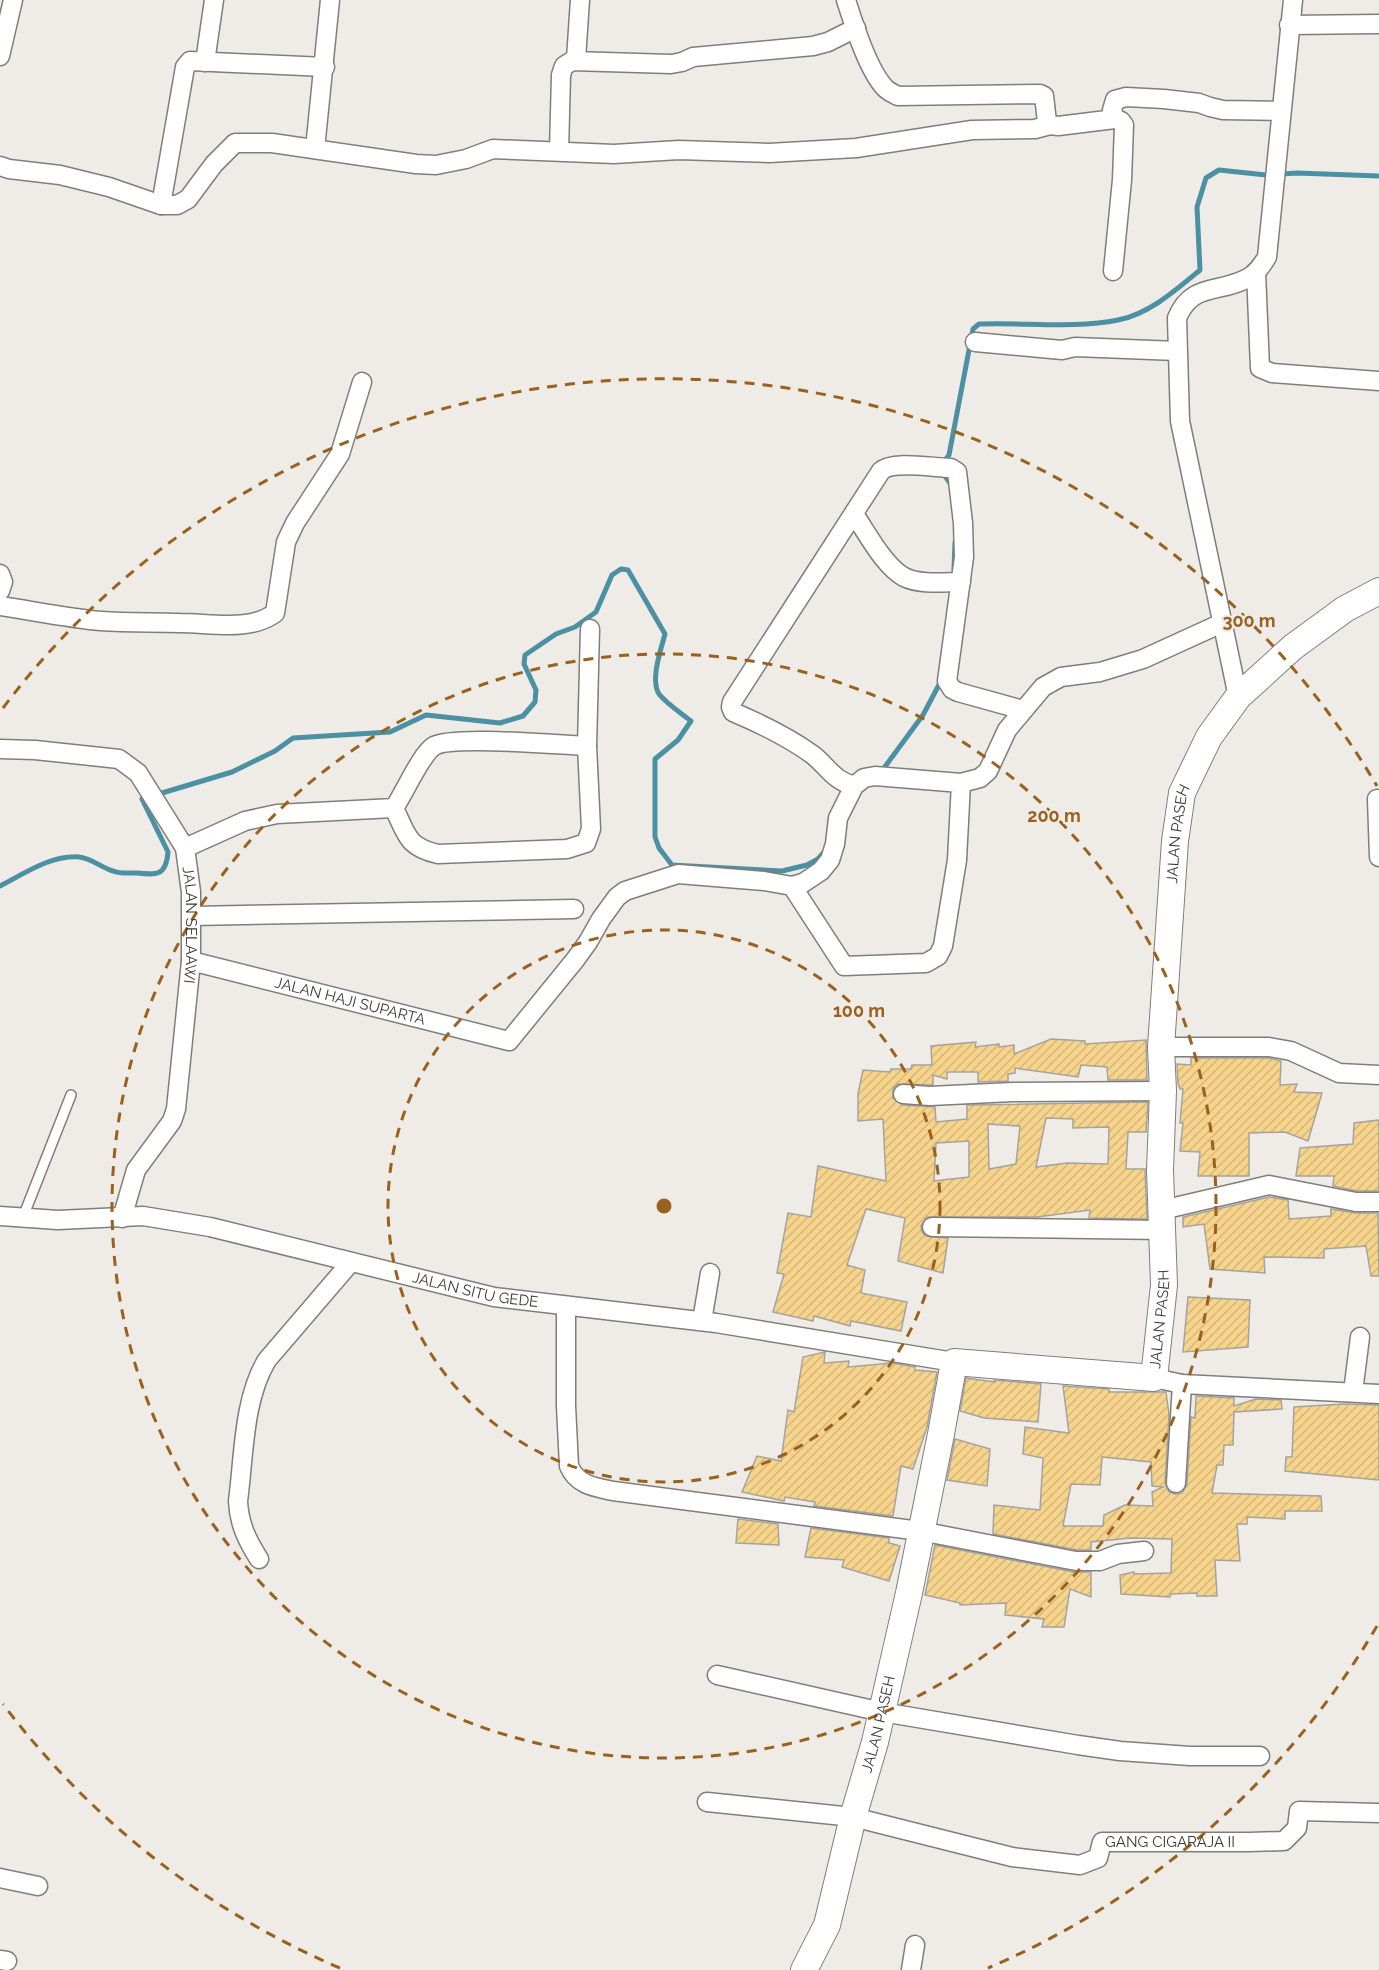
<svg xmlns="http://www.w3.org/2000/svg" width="1379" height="1970" viewBox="0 0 1379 1970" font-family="Raleway,sans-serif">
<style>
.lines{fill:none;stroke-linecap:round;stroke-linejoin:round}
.stream{stroke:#4c91a3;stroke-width:5}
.building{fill:url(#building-hatch);stroke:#a5a39e;stroke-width:1.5;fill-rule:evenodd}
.lane-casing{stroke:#807e79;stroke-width:12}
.street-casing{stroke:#807e79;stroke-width:21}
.secondary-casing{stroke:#807e79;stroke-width:28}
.lane{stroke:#fff;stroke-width:9}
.street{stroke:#fff;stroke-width:18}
.secondary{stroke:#fff;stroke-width:26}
.ring{fill:none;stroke:#9a611e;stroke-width:3;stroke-dasharray:10 8}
.labels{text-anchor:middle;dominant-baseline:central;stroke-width:4.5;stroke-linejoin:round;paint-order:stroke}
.street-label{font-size:15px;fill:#3b3a38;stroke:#efece7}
.centre{fill:#9a611e;stroke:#efece7;stroke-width:3}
.ring-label{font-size:18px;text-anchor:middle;font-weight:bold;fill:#9a611e;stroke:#efece7;stroke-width:4.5;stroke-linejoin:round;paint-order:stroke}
</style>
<defs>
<pattern id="building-hatch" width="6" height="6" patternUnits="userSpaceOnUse" patternTransform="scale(1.5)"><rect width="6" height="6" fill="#f7d48c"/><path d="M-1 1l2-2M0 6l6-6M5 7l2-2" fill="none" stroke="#d5b77a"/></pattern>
</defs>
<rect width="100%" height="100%" fill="#efece7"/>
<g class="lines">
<g class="stream">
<path d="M952 486 945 476V460L949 455 973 329 979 324C1023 322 1075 329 1118 320 1149 314 1176 290 1200 270L1197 207 1206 178 1219 170 1266 175 1297 173 1379 176"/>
<path d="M954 569 955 542"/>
<path d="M880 769 884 768 923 715 942 679"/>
<path d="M0 886C24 874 50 855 79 857 91 858 102 868 113 871 120 874 129 873 137 873 157 875 166 876 168 852L142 799 232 772 275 751 293 738 390 732 426 715 500 723 523 716 535 702 536 690 524 664 525 655 556 634 575 627 596 612 612 575 621 569 628 570 665 634C661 649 650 680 659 694 667 704 681 713 691 721L678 740 655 759V837L659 848 672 865 782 871 807 865 818 859 825 851"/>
</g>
</g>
<g class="building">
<path d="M1051 1039 1085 1041V1044L1146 1040 1147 1080H1108L1107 1067 1081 1065 1078 1077 1015 1068V1073L1008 1074V1081L978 1082V1072H947V1079L933 1075V1085L898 1084 893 1088V1098L902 1105 935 1107 936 1122 967 1119V1105L1148 1102 1146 1132H1128L1126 1169H1145L1147 1219 1089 1218 1090 1210 1037 1217H927L921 1226 922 1232 926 1236 948 1238 943 1273 898 1261 905 1218 866 1209 847 1265 865 1270 861 1293 907 1302 901 1331 851 1321 850 1326 814 1316 813 1321 773 1312 784 1274 777 1273 788 1213 811 1217 818 1166 886 1181 883 1119 858 1121V1094L863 1070 890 1072 891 1069H911L912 1065H932L931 1046 976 1042 975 1047 999 1044V1047L1014 1045V1054ZM1046 1118 1073 1119V1128L1109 1127 1108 1164 1067 1163 1036 1167ZM988 1124 1020 1126 1016 1164 989 1169ZM969 1141V1177L934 1181 936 1143Z"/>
<path d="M1191 1058H1268L1281 1061 1280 1085 1297 1084 1294 1092 1322 1093 1308 1141 1285 1132 1249 1133V1176H1198L1200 1152 1180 1151 1183 1123H1180L1183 1089H1180L1178 1083 1177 1064 1191 1065Z"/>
<path d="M1379 1120V1191H1357L1333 1186 1334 1176H1296L1300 1148 1353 1144 1354 1123Z"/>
<path d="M1269 1197 1288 1200 1289 1219 1331 1216V1209L1356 1213H1378L1379 1276H1371L1366 1246 1324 1249V1258L1264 1257 1265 1273 1210 1269 1204 1224 1183 1227V1217Z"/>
<path d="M1188 1297 1250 1300 1248 1347 1183 1352Z"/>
<path d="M825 1352 824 1363 849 1361 848 1367 892 1363 915 1367V1370L937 1372 927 1427 913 1469 901 1466 893 1516 814 1506 815 1502 785 1497 784 1501 742 1492 757 1456 781 1461 788 1410 794 1412 803 1357Z"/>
<path d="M966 1378 995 1382 994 1380 1041 1384 1038 1422 984 1418 960 1411Z"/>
<path d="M1063 1386 1109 1389V1392H1166L1169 1414 1165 1483 1169 1492 1175 1494 1182 1493 1187 1484 1191 1417 1195 1418 1196 1396 1234 1398V1406L1256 1399 1281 1400 1282 1409 1234 1412 1233 1445H1224L1223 1465H1217L1212 1493 1321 1496 1322 1511H1285V1519L1247 1517V1524H1237L1240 1561 1215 1560 1217 1596H1197V1593L1171 1594 1170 1597 1121 1594 1120 1575 1134 1572V1574L1171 1573 1172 1539 1130 1538 1091 1542V1550H1077L993 1534 994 1505 1040 1510 1043 1458 1023 1454 1025 1427 1069 1433ZM1102 1457 1151 1462 1152 1486 1163 1487 1152 1492 1153 1506 1125 1505 1104 1515 1103 1526H1063L1071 1484 1100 1485Z"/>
<path d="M1344 1404 1379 1405V1480L1285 1471 1286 1457H1292L1294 1407Z"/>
<path d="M955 1439 990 1449 987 1486 947 1480Z"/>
<path d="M738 1519 778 1524 779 1545 736 1543Z"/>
<path d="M811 1528 889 1538V1543L900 1546 889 1581 842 1567 844 1560 805 1557Z"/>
<path d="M935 1545 1074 1572H1091V1597L1070 1589 1064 1627H1042L1044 1619 1005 1615 1006 1603 960 1605V1603L925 1595Z"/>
</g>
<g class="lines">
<defs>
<path id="lane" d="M23 1217 71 1095"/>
<g id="street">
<path d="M846 0C854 25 868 70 885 88 889 92 894 94 898 96L1040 94 1044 96 1047 122 1050 125 1058 126 1115 119 1121 121 1124 125 1122 180 1113 271"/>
<path d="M1289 25 1379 24"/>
<path d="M0 56 13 0"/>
<path d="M576 59 580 0"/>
<path d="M205 62 214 0"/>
<path d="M1115 119 1112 110 1115 100 1126 97 1164 99 1199 103 1210 107 1223 110 1281 111"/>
<path d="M315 149 330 0"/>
<path d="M559 151 561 75 564 66 572 61 671 64 682 62 693 57 813 46 828 42 856 28"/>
<path d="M0 166 9 169 60 175 109 187 161 205H177L188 199 214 164 235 143H272L416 164 436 165 466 159 493 149 614 154 679 150 769 153 856 148 972 130 1035 129 1050 125"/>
<path d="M161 205 185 67 190 61 325 67"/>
<path d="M1256 272 1260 368 1272 373 1379 381"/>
<path d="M975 342 1062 350 1075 347 1177 351"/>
<path d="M854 514C867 533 884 566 904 577 920 585 944 582 961 582"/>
<path d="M0 574 3 582 0 591"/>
<path d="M0 606C34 611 67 618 101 621 128 623 154 622 180 623 210 623 250 632 275 613L286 542 295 523 340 454 362 382"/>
<path d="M1238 697 1180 421 1177 318C1192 282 1219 294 1248 278 1257 273 1262 265 1267 257L1293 0"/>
<path id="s1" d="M0 749 35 750 119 759 138 773 185 848 191 892V961L176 1109 172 1121 136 1170 122 1218"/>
<path d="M961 783 980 778 988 771 1007 730 1043 687 1061 677 1100 672 1143 659 1222 623"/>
<path d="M854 786C833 780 829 768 813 755 791 739 759 723 733 712L731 707 732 702 881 471C893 460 934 468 951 468L957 472 963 523 964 557 947 681 952 689 958 692 1023 710"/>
<path d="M1377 799 1379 857"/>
<path d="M394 808C407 835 407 847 438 854L567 849 586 843 591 829 587 746 590 629"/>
<path d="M185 848 245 821 277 814 394 808C404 794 421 754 434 746 452 735 560 745 587 746"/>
<path d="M192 916 574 909"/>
<path id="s2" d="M191 961 509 1041 575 960 588 942 601 919 617 897 625 891 678 874 764 881 792 886 803 883 821 871 830 860 835 844 838 818 854 786 864 778 875 776 961 783 957 860 943 946 938 956 926 963 844 966 792 886"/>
<path d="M1161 1047H1269L1291 1051 1339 1073 1379 1075"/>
<path d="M903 1094 930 1096 1012 1092 1163 1091"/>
<path d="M1162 1210 1269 1185 1356 1202H1379"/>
<path id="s3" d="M0 1216 58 1220 143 1216 210 1227 494 1297 716 1323 954 1362"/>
<path d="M932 1227 1163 1230"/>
<path d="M566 1306V1406L569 1466C577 1485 594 1487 613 1491L920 1531 1076 1561H1100L1118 1554 1144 1551"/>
<path d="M702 1321 710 1273"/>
<path d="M1154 1378 1182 1384 1379 1394"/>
<path d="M1353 1392 1360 1337"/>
<path d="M1176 1483 1182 1384"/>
<path d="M259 1559C247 1540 239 1524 238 1501 244 1457 243 1399 267 1360L351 1262"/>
<path d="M717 1675 882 1712 1078 1745 1120 1751 1190 1756H1260"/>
<path id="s4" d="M707 1802 853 1817 1012 1857 1080 1865 1098 1858 1102 1842H1250L1284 1841 1297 1828 1299 1811 1379 1813"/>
<path d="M0 1878 38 1886"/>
<path d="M0 1960 7 1961"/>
<path d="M911 1970 915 1945"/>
</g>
<g id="secondary">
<path id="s5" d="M804 1970 827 1925 853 1817 875 1742 909 1593 941 1434 954 1362 1154 1378 1164 1285 1160 1170 1163 1091 1161 1047 1175 841 1182 793 1209 737 1238 697 1293 647 1345 609 1379 591"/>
</g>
</defs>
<use href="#lane" class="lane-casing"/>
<use href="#street" class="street-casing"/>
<use href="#secondary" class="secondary-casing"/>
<use href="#lane" class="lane"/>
<use href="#street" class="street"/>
<use href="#secondary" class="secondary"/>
</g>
<g class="ring">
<circle cx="664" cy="1206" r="276"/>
<circle cx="664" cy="1206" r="552"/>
<path d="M1377 1626A828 828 0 0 1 988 1968M340 1968A828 828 0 0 1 3 1704M3 708A828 828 0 0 1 1377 786"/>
</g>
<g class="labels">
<g class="street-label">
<text stroke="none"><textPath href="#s5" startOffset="1374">JALAN PASEH</textPath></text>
<text stroke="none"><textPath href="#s1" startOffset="309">JALAN SELAAWI</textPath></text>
<text stroke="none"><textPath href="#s2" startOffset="164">JALAN HAJI SUPARTA</textPath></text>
<text stroke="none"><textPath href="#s3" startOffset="484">JALAN SITU GEDE</textPath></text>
<text stroke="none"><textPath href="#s5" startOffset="888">JALAN PASEH</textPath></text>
<text stroke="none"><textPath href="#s5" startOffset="258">JALAN PASEH</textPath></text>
<text stroke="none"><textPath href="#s4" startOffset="483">GANG CIGARAJA II</textPath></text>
</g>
</g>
<circle cx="664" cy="1206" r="9" class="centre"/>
<g class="ring-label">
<text x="1249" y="627">300 m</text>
<text x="1054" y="822">200 m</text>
<text x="859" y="1017">100 m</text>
</g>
</svg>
